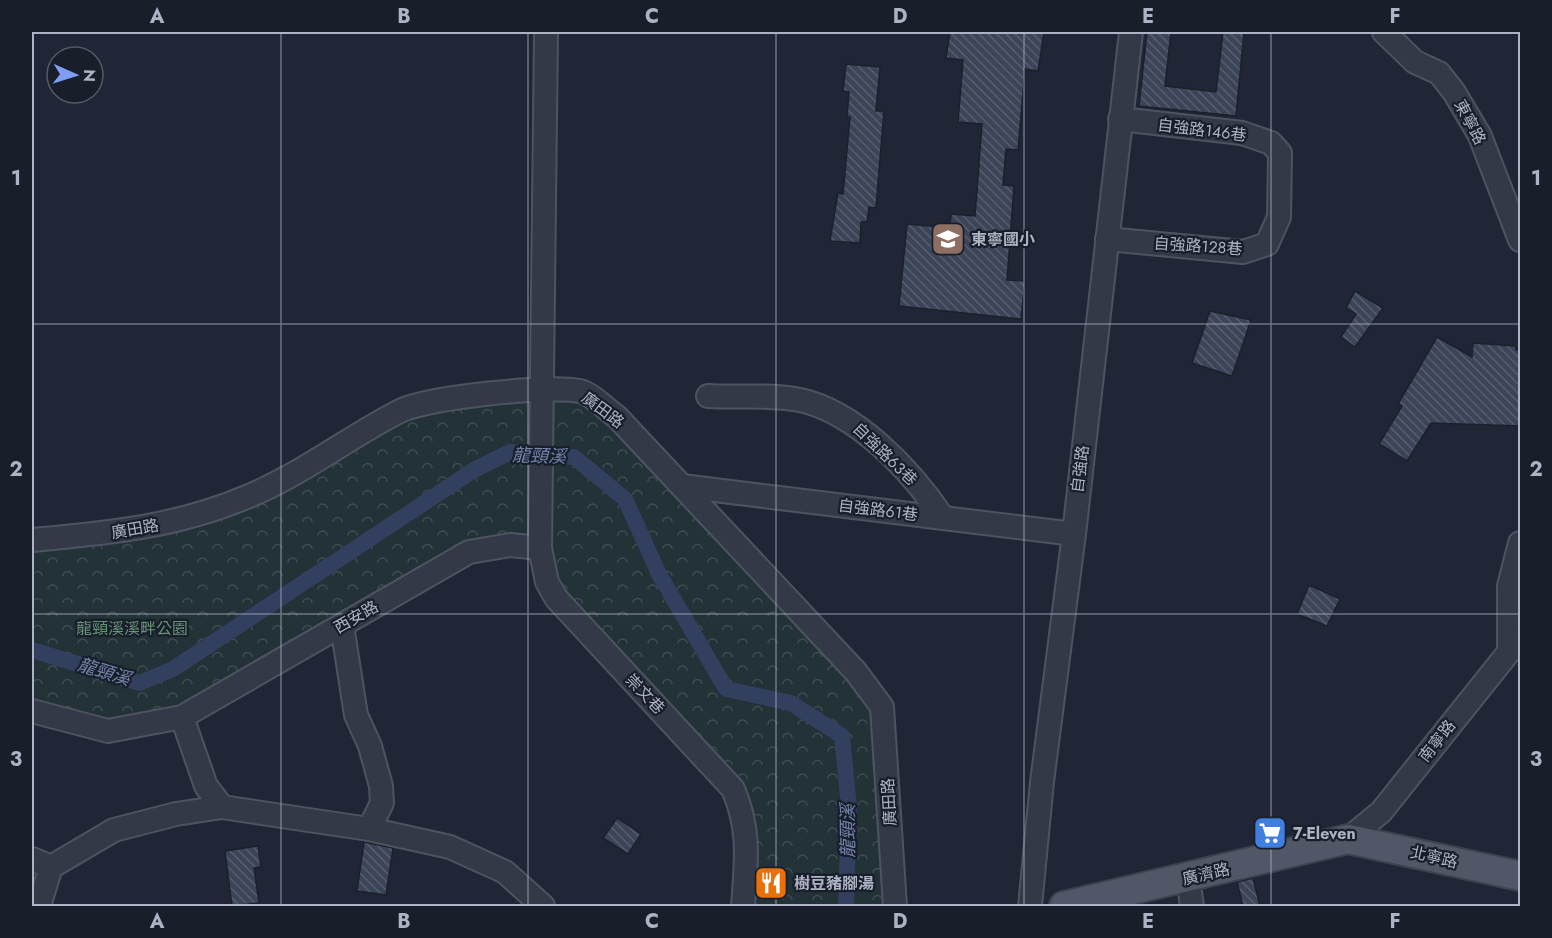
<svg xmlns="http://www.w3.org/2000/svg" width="1552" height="938" viewBox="0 0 1552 938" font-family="Jost,'Noto Sans TC',sans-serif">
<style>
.forest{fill:url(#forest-crowns)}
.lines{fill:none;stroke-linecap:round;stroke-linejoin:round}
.canal{stroke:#333f5e;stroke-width:16}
.building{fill:url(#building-back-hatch);stroke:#1b202d;stroke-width:1.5}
.minor-casing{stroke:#4e5362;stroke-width:26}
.major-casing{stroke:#3d4250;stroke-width:32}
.minor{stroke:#333947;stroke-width:22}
.major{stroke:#515767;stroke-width:28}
.grid{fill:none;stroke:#adb3c4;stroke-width:1.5;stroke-opacity:0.55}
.labels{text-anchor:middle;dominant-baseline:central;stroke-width:4.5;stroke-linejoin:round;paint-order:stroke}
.street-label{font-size:16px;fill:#adb3c4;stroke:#191e2b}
.poi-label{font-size:16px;font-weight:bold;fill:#adb3c4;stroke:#191e2b;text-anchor:start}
.park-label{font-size:16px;fill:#669477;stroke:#191e2b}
.water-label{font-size:18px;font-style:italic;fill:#7586ac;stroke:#191e2b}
.neatline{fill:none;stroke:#adb3c4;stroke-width:2}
.grid-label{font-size:20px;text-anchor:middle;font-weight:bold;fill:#adb3c4}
</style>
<defs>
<pattern id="forest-crowns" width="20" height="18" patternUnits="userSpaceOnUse" patternTransform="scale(1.5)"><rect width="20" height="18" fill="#223237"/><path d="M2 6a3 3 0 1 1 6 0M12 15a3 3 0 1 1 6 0" fill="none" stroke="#3f4d52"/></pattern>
<pattern id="building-back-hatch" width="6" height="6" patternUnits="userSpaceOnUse" patternTransform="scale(1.5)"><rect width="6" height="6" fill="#3c4457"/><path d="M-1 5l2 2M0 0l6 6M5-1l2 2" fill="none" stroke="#565d6e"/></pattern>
</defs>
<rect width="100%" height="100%" fill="#202636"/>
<path class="forest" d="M542 389 617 417 882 707 895 906H742L733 789 593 639 540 548 469 552 182 717 108 731 32 711V540L189 519 402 410Z"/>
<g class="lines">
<path class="canal" d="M32 650 140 683 173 669 474 470 510 452 574 457 625 499 659 574 726 689 791 703 842 736 849 808 846 906"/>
</g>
<g class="building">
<path d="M950 32H1044L1038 71 1025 69 1018 150 1006 149 1003 185 1014 186 1007 280 1025 281 1021 319 899 306 907 224 950 228 951 214 975 216 982 124 958 122 963 60 946 58Z"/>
<path d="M1147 32H1171L1165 86 1216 92 1223 32H1244L1236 116 1139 106Z"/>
<path d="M846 64 880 67 876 111H884L876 208 869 207 867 222H861L860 243 830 241 838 193 843 194 850 117H847L849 92 843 91Z"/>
<path d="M1355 291 1383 308 1355 347 1341 337 1356 314 1346 308Z"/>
<path d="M1210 311 1251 320 1232 376 1192 363Z"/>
<path d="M1437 337 1472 357 1473 343 1516 346V350H1521V426L1431 423 1407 461 1379 444 1402 406 1398 404Z"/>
<path d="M1309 585 1340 599 1327 626 1297 614Z"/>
<path d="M617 818 641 834 628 854 603 838Z"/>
<path d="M364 842 393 848 386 895 357 891Z"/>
<path d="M258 846 261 867 254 868 259 903 232 906 225 851Z"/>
<path d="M1253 878 1260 906H1243L1237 882Z"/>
</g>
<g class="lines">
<defs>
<g id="minor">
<path d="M546 32 540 548 547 582 556 598 733 789C751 831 746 862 743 906"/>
<path d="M1384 32 1415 62 1439 73 1454 92 1480 136 1520 240"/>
<path d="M1107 239 1243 252 1267 244 1279 217 1280 153 1271 143 1242 133 1120 119"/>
<path d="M708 396C738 398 772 394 800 400 856 412 912 471 943 518"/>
<path d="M682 486 1074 534"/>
<path d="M32 540C108 533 177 527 249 496 302 474 349 437 400 411 429 397 548 385 580 391 592 394 607 410 617 417L856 672 882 707 895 906"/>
<path d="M342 625 356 715 370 746 381 786 382 803 369 829"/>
<path d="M1509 651V586L1520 543"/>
<path d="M32 711 108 731 182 717 469 552 510 545 540 548"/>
<path d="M182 717 206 786 222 807"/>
<path d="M1348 839 1381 812 1520 638"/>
<path d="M32 859 51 867"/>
<path d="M1188 879 1192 906"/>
<path d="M39 906 51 867 114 830 176 814 222 807 369 829 450 847 505 872 543 906"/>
<path d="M1030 906 1042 782 1074 534 1131 32"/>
</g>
<path id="major" d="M1064 906 1348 839 1520 876"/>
</defs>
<use href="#minor" class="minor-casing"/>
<use href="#major" class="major-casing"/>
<use href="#minor" class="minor"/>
<use href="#major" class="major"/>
</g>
<path class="grid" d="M281 32V906M528 32V906M776 32V906M1024 32V906M1271 32V906M32 324H1520M32 614H1520"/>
<defs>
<symbol id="school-square" viewBox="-11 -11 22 22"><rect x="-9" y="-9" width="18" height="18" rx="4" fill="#8d6e63" stroke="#191e2b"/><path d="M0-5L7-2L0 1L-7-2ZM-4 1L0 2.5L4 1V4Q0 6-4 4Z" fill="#fff"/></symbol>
<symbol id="supermarket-square" viewBox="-11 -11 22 22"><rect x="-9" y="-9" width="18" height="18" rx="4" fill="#3f7fe0" stroke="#191e2b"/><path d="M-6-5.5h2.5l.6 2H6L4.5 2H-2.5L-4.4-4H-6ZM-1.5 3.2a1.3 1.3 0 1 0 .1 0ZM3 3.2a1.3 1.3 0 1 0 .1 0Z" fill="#fff"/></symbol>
<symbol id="restaurant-square" viewBox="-11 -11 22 22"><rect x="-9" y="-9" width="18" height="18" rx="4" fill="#e8710a" stroke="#191e2b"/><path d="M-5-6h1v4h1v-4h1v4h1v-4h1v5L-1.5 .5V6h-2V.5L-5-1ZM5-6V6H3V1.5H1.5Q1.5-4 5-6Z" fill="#fff"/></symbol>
</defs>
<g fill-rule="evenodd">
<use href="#school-square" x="929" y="220" width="38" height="38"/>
<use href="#supermarket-square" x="1251" y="814" width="38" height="38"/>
<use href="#restaurant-square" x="752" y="864" width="38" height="38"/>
</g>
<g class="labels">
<g class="street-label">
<text transform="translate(1470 122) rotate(62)">東寧路</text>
<text transform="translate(1202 130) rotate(7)">自強路146巷</text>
<text transform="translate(1198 246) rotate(4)">自強路128巷</text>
<text transform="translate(603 410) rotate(37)">廣田路</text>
<text transform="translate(885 454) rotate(44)">自強路63巷</text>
<text transform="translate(1080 469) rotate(-83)">自強路</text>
<text transform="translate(878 510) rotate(7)">自強路61巷</text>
<text transform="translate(135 529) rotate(-10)">廣田路</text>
<text transform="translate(356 617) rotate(-30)">西安路</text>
<text transform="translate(645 694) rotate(46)">崇文巷</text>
<text transform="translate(1437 741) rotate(-52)">南寧路</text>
<text transform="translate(889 802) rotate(-93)">廣田路</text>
<text transform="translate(1434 857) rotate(13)">北寧路</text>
<text transform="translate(1206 874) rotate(-13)">廣濟路</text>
</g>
<g class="poi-label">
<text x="971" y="239">東寧國小</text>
<text x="1293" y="833">7-Eleven</text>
<text x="794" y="883">樹豆豬腳湯</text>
</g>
<g class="park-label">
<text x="132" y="628">龍頸溪溪畔公園</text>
</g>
<g class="water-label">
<text transform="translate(539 456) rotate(2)">龍頸溪</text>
<text transform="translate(104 672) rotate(17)">龍頸溪</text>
<text transform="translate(848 831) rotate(-90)">龍頸溪</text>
</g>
</g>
<rect width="1552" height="938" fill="none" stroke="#191e2b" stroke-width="66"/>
<g transform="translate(75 75) rotate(93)"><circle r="28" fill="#191e2b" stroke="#545a68" stroke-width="1.5"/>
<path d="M0-4.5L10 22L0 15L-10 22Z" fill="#809df6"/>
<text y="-9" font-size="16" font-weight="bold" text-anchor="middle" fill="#adb3c4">N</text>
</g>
<rect x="33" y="33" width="1486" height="872" class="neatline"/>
<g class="grid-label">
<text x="157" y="23">A</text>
<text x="404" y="23">B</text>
<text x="652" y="23">C</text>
<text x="900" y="23">D</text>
<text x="1148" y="23">E</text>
<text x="1395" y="23">F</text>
<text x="16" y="185">1</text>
<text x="1536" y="185">1</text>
<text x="16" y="476">2</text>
<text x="1536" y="476">2</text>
<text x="16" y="766">3</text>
<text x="1536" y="766">3</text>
<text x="157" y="928">A</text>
<text x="404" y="928">B</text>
<text x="652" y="928">C</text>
<text x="900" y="928">D</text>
<text x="1148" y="928">E</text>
<text x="1395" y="928">F</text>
</g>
</svg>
